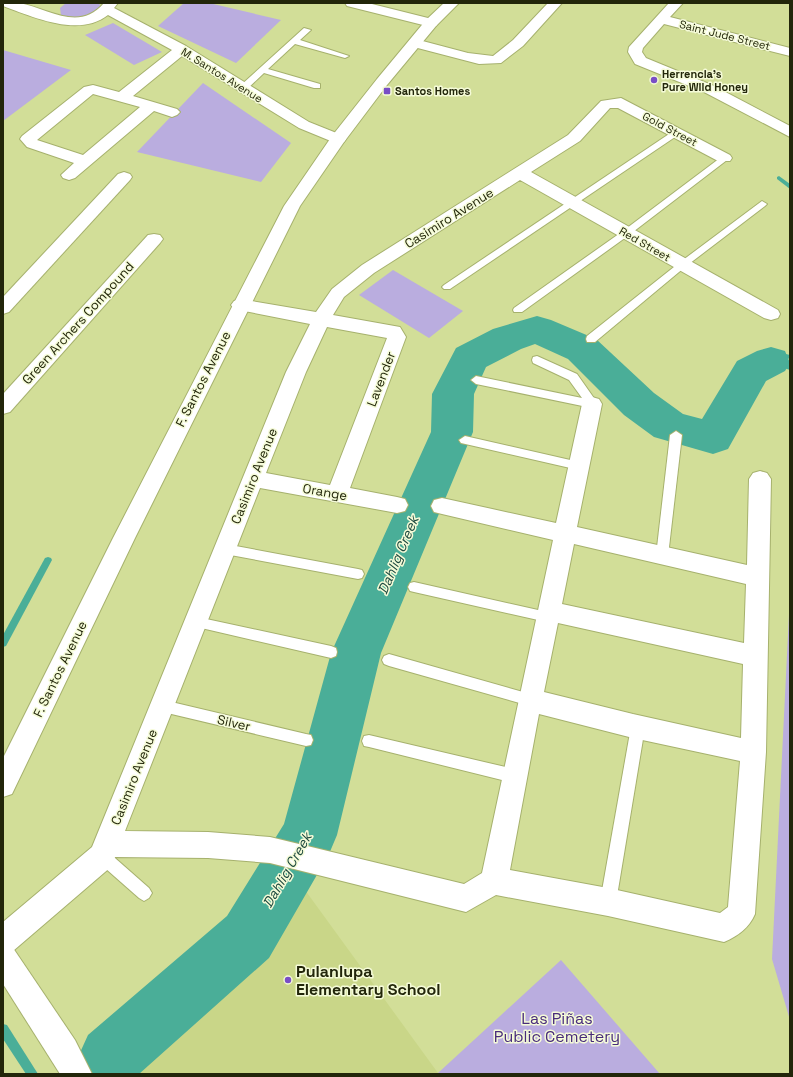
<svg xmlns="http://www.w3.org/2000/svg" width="793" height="1077" viewBox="0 0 793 1077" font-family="'Space Grotesk',sans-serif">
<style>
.built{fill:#c9d688}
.green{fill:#baaddf}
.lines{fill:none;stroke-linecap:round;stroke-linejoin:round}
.stream{fill:#4aae98;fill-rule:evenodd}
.river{fill:#4aae98;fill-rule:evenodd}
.service-casing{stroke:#a6b16d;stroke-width:2}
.minor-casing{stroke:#a6b16d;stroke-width:2}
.tertiary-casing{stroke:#a6b16d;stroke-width:2}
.secondary-casing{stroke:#a6b16d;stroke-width:2}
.service{fill:#fff;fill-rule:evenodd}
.minor{fill:#fff;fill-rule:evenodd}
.tertiary{fill:#fff;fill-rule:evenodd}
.secondary{fill:#fff;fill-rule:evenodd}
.poi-dot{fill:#794ec6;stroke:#f5fbd8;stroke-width:1.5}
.labels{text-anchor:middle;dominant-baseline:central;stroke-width:3;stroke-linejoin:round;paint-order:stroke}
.far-street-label{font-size:11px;fill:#22260a;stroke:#f5fbd8}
.far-poi-label{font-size:11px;font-weight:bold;fill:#22260a;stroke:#f5fbd8;text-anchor:start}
.street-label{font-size:13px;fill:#22260a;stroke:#f5fbd8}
.water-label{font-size:14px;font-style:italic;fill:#1d493f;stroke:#f5fbd8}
.near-poi-label{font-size:16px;font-weight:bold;fill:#22260a;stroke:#f5fbd8;text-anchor:start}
.near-park-label{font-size:16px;fill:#482b7b;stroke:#f5fbd8}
</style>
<rect width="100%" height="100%" fill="#d2de98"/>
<path class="built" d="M305 890 438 1073 436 1074H109L107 1070Z"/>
<g class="green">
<path d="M66 3H99L101 8C93 18 73 22 61 15L60 8Z"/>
<path d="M184 3H209L281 20 236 63 158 26Z"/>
<path d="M113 23 162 52 134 65 85 35Z"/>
<path d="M3 50 71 70 3 121Z"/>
<path d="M203 83 291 143 261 182 137 152Z"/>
<path d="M393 270 463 311 429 338 359 295Z"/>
<path d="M790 594V1020L772 959Z"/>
<path d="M561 960 660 1074H436L438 1073Z"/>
</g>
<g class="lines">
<g class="stream">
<path d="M779 176 790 184V189L777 179V177Z"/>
<path d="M786 354 790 355V359L786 358 778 361 790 365V370L769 363 768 361 769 359Z"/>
<path d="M48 557 51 558 52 560 6 646 3 647V635L45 558Z"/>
<path d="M3 1024 7 1025 38 1074H26L3 1039Z"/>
</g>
<path class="river" d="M537 316 551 320 596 339 654 393 683 414 702 419 737 361 757 351 771 347 785 351 790 363 785 371 766 381 728 449 713 454 654 437 624 415 568 359 535 344 521 349 486 367 474 394 473 432 381 653 337 835 329 854 269 958 139 1074H85L78 1057 88 1035 227 916 284 824 331 653 431 432 432 394 456 348 493 329Z"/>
<defs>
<g id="service">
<path d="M304 28 311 30 300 40 349 56 345 58 295 44 268 69 320 84V88H314L264 73 246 90H240V86Z"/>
<path d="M675 130 679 133 678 135 450 289H444L442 287 444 285Z"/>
<path d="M724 155 728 158 727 160 629 235 522 312H514L513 310 514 308 623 231Z"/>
<path d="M762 201 767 204 765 206 685 267 595 342H587L586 339 587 336 679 263Z"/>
<path d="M537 356 577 374 596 401 597 404 596 407 592 408 476 384 471 380 476 376 582 398 569 380 533 363 532 360 533 357Z"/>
<path d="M676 431 682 435 668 556 666 560 662 561 658 560 656 556 670 435Z"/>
<path d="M465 436 579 462 583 463 585 466 583 469 579 470 461 443 459 440Z"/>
<path d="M225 544 358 569 362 570 364 574 362 578 358 579 225 554 221 552 219 549 221 546Z"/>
<path d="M414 582 547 612 551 613 553 617 551 621 547 622 414 592 410 591 408 587 410 583Z"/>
<path d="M197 617 331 646 336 648 337 652 336 656 331 658 197 627 192 626 191 622 192 618Z"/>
<path d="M389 654 530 694 535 696 537 700 535 704 530 706 389 666 384 664 382 660 384 656Z"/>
<path d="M163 700 306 734 311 735 313 740 311 745 306 746 163 712 158 710 156 706 158 702Z"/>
<path d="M638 721 643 723 645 727 616 902 613 907 608 910 603 907 600 902 631 727 633 723Z"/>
<path d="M369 735 514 769 519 771 521 776 519 781 514 783 369 747 364 746 362 741 364 736Z"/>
<path d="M102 849 107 851 149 888 152 893 149 898 144 901 139 898 97 861 95 856 97 851Z"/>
</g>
<g id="minor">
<path d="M3 3C8 3 14 2 19 3 48 8 79 33 104 3H118L114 8 186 46 309 122 344 136 346 139 344 142 338 144 299 128 182 56 133 96 177 109 180 112 177 115 172 117 154 111 75 178 69 180 63 178 61 175 74 163 27 147 20 139 22 136 84 87 93 85 119 92 172 50 108 15C79 38 33 17 3 6ZM93 94 140 107 83 155 37 140Z"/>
<path d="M345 3H368L436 20 438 23 436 26 431 27 347 6Z"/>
<path d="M548 3H562L523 46 501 63 479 64 410 46 408 43 410 40 415 39 468 53 493 56 513 40Z"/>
<path d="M669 3H683L670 17 790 48V56L664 24 643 48 642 52 646 58 714 86 790 126V137L704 92 635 64 628 52 629 47Z"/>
<path d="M621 98 730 155 732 158 730 161H718L618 108H610L580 141 531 172 778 310 780 314 778 318 771 320 764 318 520 180 374 273 344 297 333 315 400 327 406 337 350 488 397 497 405 499 408 505 405 511 397 513 260 488 125 831 208 832 270 837 464 884 482 873 553 540 442 514 434 512 431 506 434 500 442 498 556 523 582 404 585 399 592 397 599 399 602 404 577 527 747 565 749 479 753 473 760 471 767 473 771 479 766 752 755 914C749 928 738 936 724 942L608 916 496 895 466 912 270 863 208 858 115 857 112 866 13 951 3 955V922L92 847 286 372 310 324 234 309 231 305 234 301 240 299 316 312 332 289 362 265 568 135 601 101ZM327 327 387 338 330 485 266 473 306 372ZM574 544 746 584 744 643 562 604ZM558 623 743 664 741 738 633 714 544 692ZM539 714 633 738 740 761 728 907 720 913 608 888 510 870Z"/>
<path d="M124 172 130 174 132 177 130 180 9 312 3 314V297L118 174Z"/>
<path d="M154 234 160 235 163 239 160 243 10 412 3 414V394L148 235Z"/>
</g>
<path id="tertiary" d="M444 3H459L436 26 387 85 344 142 300 206 135 538 12 794 3 797V758L113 538 284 206 332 136 377 79 426 20Z"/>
<path id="secondary" d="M3 944 13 948 75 1040 92 1074H60L3 984Z"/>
</defs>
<use href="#service" class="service-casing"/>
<use href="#minor" class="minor-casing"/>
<use href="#tertiary" class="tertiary-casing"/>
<use href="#secondary" class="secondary-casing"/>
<use href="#service" class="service"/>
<use href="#minor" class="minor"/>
<use href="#tertiary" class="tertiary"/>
<use href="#secondary" class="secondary"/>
</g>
<g class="poi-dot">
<circle cx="654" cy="80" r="4"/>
<rect x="383" y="87" width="8" height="8" rx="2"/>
<circle cx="288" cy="980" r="4"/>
</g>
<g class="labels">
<g class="far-street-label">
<text transform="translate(725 35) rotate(14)">Saint Jude Street</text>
<text transform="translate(222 75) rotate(32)">M. Santos Avenue</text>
<text transform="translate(670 129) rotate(28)">Gold Street</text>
<text transform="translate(645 244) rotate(30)">Red Street</text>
</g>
<g class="far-poi-label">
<text x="662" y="74">Herrencia's<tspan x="662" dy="13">Pure Wild Honey</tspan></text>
<text x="395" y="91">Santos Homes</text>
</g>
<g class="street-label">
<text transform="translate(449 218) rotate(-32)">Casimiro Avenue</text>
<text transform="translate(78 323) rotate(-48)">Green Archers Compound</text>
<text transform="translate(203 379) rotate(-63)">F. Santos Avenue</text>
<text transform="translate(381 379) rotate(-69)">Lavender</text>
<text transform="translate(254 476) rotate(-68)">Casimiro Avenue</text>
<text transform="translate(325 492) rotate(10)">Orange</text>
<text transform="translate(60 669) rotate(-64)">F. Santos Avenue</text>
<text transform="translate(234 723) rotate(13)">Silver</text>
<text transform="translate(134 777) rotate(-68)">Casimiro Avenue</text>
</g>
<g class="water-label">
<text transform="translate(398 555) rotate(-67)">Dahlig Creek</text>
<text transform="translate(287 870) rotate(-60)">Dahlig Creek</text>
</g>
<g class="near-poi-label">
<text x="296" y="971">Pulanlupa<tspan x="296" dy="18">Elementary School</tspan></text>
</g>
<g class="near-park-label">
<text x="557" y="1018">Las Piñas<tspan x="557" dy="18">Public Cemetery</tspan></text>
</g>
</g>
<rect width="793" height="1077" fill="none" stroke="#22260a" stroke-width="8"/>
</svg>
